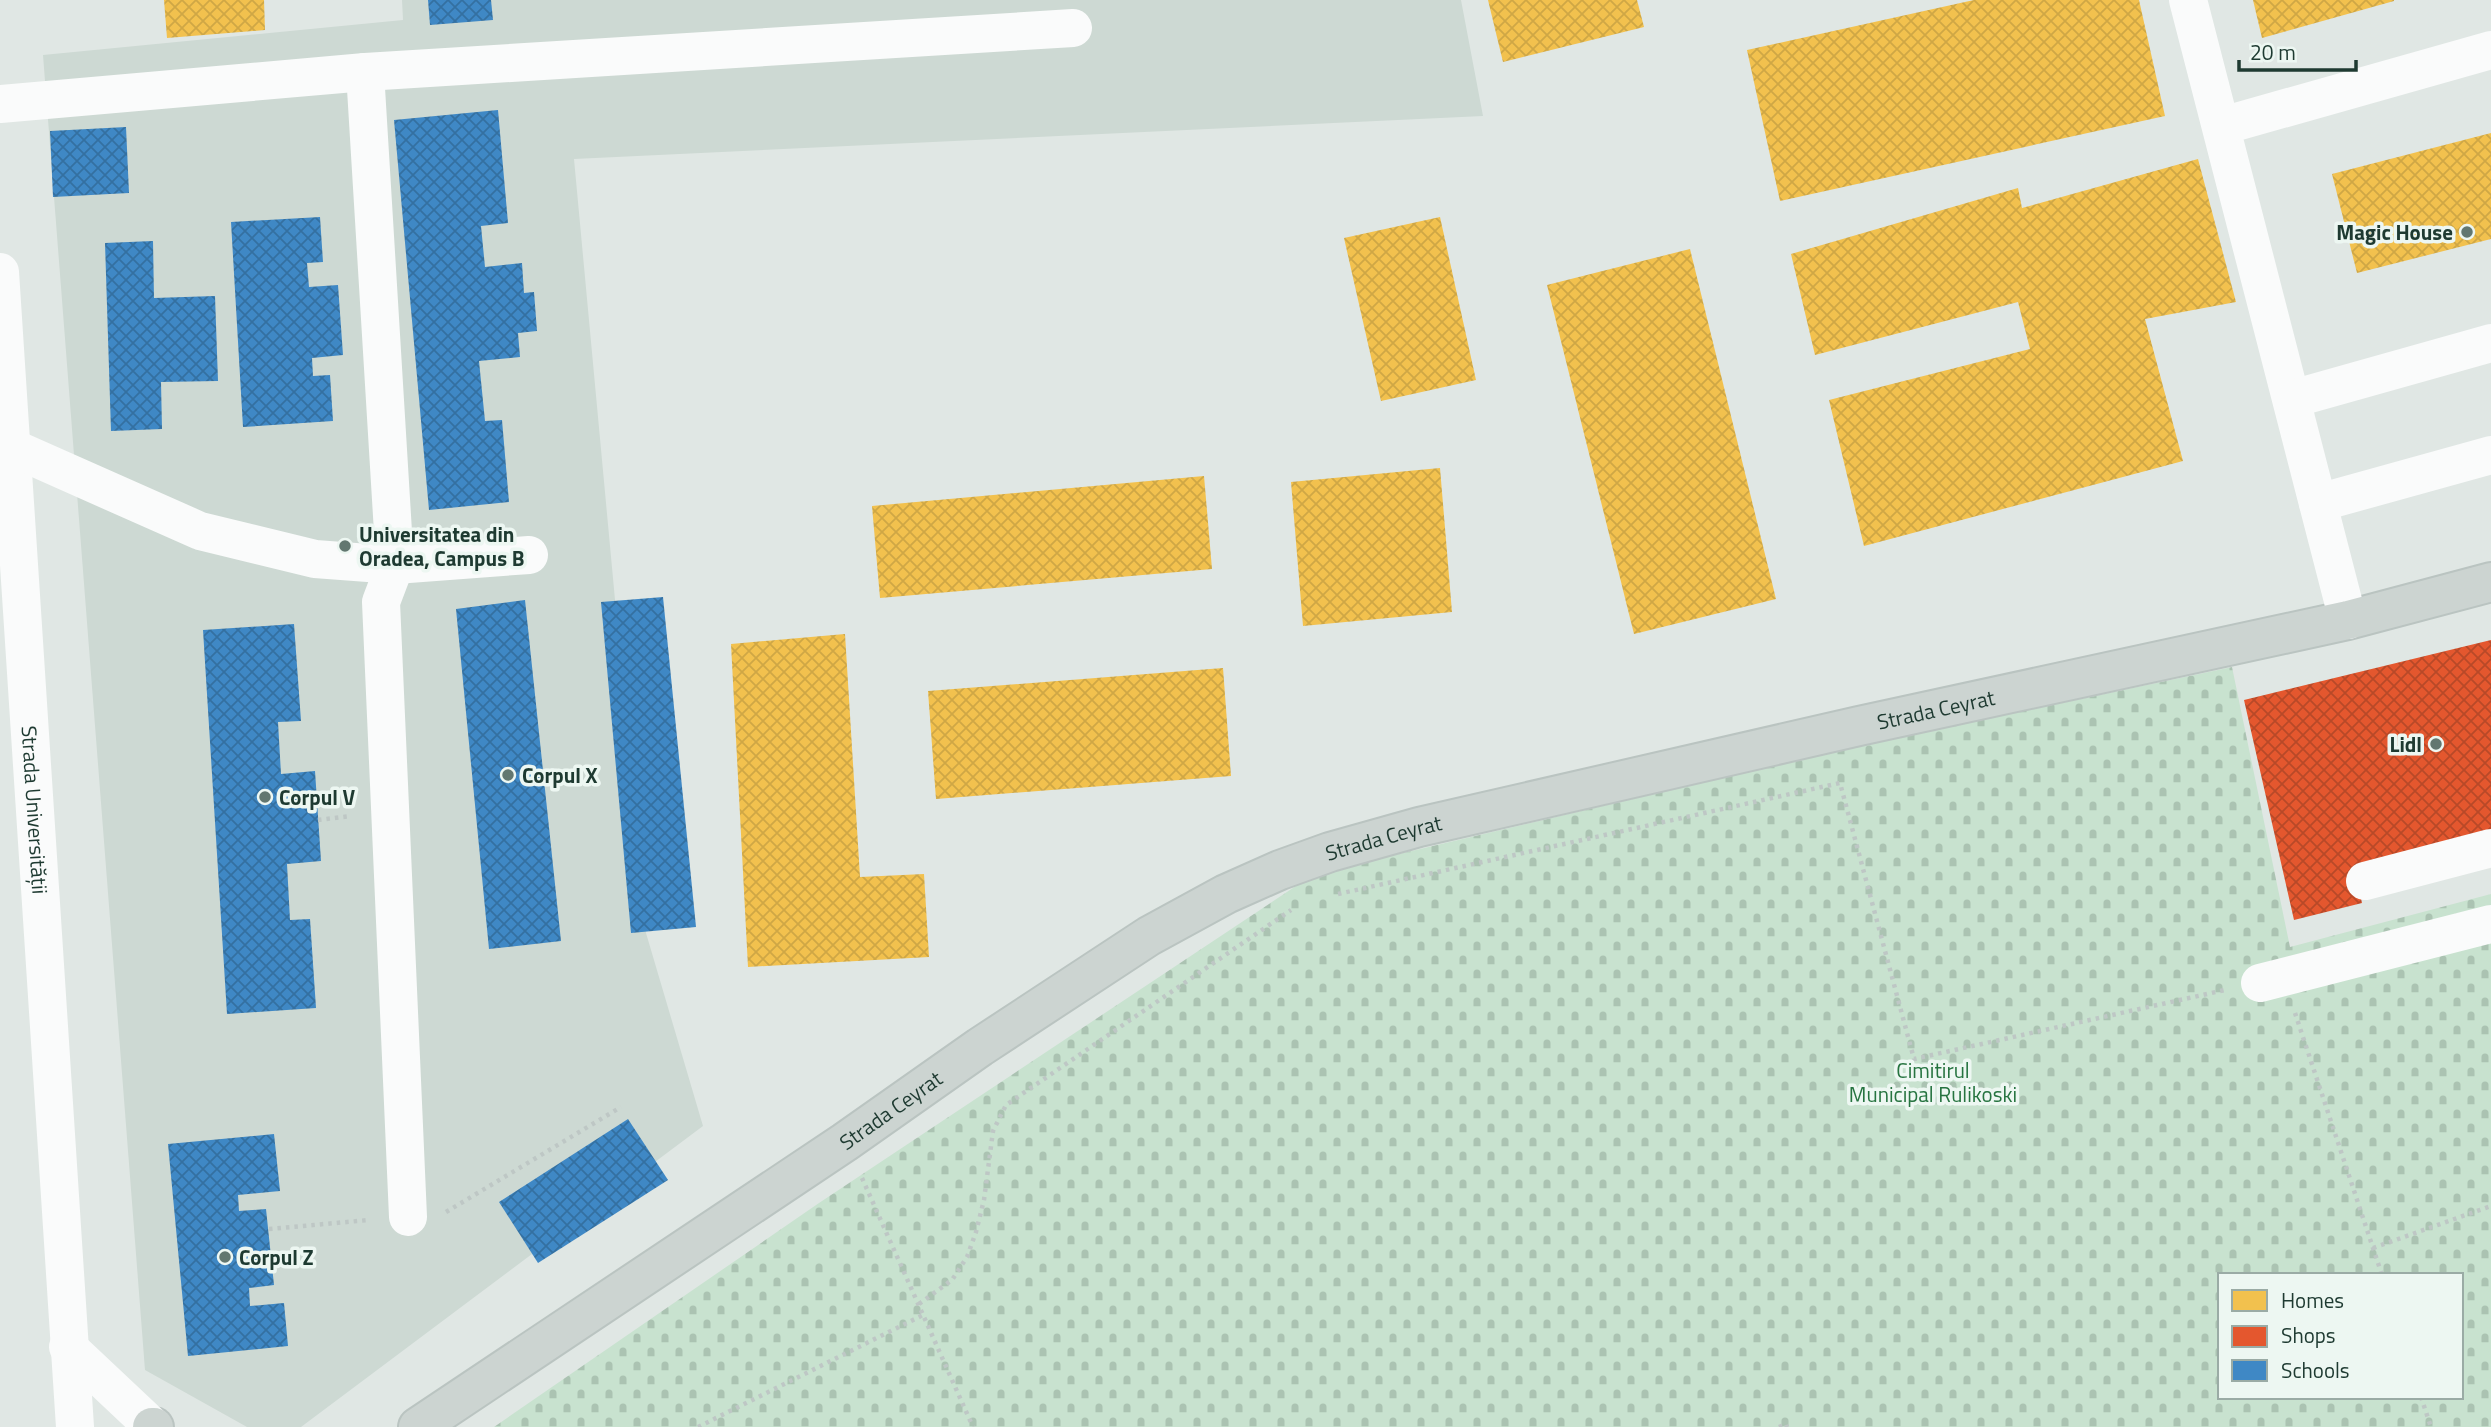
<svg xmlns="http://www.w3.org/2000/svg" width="2491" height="1427" viewBox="0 0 2491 1427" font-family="'Titillium Web',sans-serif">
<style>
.built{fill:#cdd9d3}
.cemetery{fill:url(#cemetery-stones);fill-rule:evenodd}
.homes{fill:url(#homes-cross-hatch)}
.shops{fill:url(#shops-cross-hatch)}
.schools{fill:url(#schools-cross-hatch)}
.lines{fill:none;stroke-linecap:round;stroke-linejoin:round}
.major-casing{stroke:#bac4c1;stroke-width:42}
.path{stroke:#bec7c5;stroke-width:4.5;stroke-dasharray:3.5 5;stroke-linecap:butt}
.minor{stroke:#fafbfb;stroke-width:38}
.major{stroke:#ccd4d1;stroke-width:38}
.poi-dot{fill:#627770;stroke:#edf7f2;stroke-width:2.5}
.labels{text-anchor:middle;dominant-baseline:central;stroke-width:7;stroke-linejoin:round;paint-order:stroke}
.poi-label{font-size:21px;font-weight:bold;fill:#1e3a31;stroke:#edf7f2;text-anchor:start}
.street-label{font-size:21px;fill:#1e3a31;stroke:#edf7f2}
.park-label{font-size:21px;fill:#267440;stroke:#edf7f2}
</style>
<defs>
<pattern id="cemetery-stones" width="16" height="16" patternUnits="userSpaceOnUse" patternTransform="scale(1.75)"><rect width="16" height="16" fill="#c8e2cf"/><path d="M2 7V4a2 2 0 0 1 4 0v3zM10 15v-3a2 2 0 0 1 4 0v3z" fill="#abc3b2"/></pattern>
<pattern id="homes-cross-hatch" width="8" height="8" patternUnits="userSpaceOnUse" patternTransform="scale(1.75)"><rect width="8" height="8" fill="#f2c14e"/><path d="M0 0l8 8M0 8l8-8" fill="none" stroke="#cfa745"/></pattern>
<pattern id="shops-cross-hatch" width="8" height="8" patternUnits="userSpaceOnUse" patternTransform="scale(1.75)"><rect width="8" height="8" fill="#e4572e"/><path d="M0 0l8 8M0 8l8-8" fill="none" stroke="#b84928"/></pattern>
<pattern id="schools-cross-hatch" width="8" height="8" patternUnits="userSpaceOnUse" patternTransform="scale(1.75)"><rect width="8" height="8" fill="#3f88c5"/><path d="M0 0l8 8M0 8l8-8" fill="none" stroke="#3470a1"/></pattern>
</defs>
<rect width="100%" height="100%" fill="#e0e7e4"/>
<path class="built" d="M402 0H1461L1483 116 574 159 646 933 703 1126 301 1427H247L145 1370 43 55 403 20Z"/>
<path class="cemetery" d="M2232 667 2290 947 2491 894V1427H494L819 1203 1314 874 1857 746ZM2220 1275H2461V1397H2220Z"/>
<g class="homes">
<path d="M164 0H264L265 30 167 38Z"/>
<path d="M1488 0H1637L1644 27 1503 62Z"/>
<path d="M1974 0H2139L2165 116 1780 201 1747 50Z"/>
<path d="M2253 0H2394V1L2262 38Z"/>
<path d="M2491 133V239L2357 273 2332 174Z"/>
<path d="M2198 159 2236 302 2145 319 2183 461 1864 546 1829 400 2030 349 2018 302 1815 355 1791 254 2018 188 2022 208Z"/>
<path d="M1440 217 1476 380 1381 401 1344 238Z"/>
<path d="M1690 249 1776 599 1634 634 1547 285Z"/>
<path d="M1440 468 1452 612 1303 626 1291 482Z"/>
<path d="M1204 476 1212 569 880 598 872 506Z"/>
<path d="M845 634 860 877 924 874 929 957 748 967 731 644Z"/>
<path d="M1223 668 1231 776 936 799 928 691Z"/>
</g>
<path class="shops" d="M2491 640V833L2354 867 2362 903 2294 920 2244 700Z"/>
<g class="schools">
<path d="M428 0H491L493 20 430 25Z"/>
<path d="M498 110 508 223 481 226 485 267 522 263 524 293 534 292 537 331 518 333 520 357 479 361 485 421 502 420 509 502 429 510 394 120Z"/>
<path d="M126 127 129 193 53 197 50 131Z"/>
<path d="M320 217 323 262 307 263 309 287 338 285 343 355 312 358 313 376 330 375 333 421 243 427 231 222Z"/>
<path d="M153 241 154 298 215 296 218 381 161 382 162 429 111 431 105 243Z"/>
<path d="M663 597 696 927 631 933 601 602Z"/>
<path d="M525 600 561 941 489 949 456 609Z"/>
<path d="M294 624 301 721 278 722 281 774 315 771 321 861 287 864 290 920 310 919 316 1008 227 1014 203 630Z"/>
<path d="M628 1119 668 1180 538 1263 499 1202Z"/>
<path d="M274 1134 280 1191 238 1195 239 1211 266 1209 274 1285 249 1288 250 1306 284 1303 288 1346 188 1356 168 1144Z"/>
</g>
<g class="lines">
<defs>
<g id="major">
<path d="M152 1427H154"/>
<path id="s2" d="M418 1427 845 1142 980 1047 1149 936 1226 894 1280 870 1330 852 1419 827 1859 726 2348 620 2491 582"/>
</g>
</defs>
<use href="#major" class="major-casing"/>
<g class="path">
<path d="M318 820 351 816"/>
<path d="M1338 894 1840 783 1914 1059 2225 990"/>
<path d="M2295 1013 2382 1275"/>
<path d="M862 1178 973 1427"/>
<path d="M446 1212 621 1107"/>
<path d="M269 1229 369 1220"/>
<path d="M2373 1248 2491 1206"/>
<path d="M919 1304 952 1280 967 1257 976 1232 984 1200 993 1131 1006 1105 1291 910"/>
<path d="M2421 1397 2431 1427"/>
<path d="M698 1427 923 1315"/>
<path d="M1779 1427 1786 1424 1787 1427"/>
</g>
<g class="minor">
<path d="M2188 0 2348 620"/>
<path d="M365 72 395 565 381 602 408 1217"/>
<path d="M0 104 365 72 1073 28"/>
<path d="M2222 126 2491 50"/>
<path id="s1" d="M0 272 75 1427"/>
<path d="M2292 399 2491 343"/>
<path d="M0 451 13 448 200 531 315 559 395 565 529 555"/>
<path d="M2318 503 2491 455"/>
<path d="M2365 881 2491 848"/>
<path d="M2260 983 2491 924"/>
<path d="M68 1347 153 1427"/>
</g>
<use href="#major" class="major"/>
</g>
<g class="poi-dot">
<circle cx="2467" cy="232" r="7"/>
<circle cx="345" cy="546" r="7"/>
<circle cx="2436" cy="744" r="7"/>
<circle cx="508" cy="775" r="7"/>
<circle cx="265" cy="797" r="7"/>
<circle cx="225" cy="1257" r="7"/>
</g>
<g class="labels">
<g class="poi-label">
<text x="2453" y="232" text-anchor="end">Magic House</text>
<text x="359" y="534">Universitatea din<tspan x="359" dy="24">Oradea, Campus B</tspan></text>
<text x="2422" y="744" text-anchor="end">Lidl</text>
<text x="522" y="775">Corpul X</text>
<text x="279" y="797">Corpul V</text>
<text x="239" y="1257">Corpul Z</text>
</g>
<g class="street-label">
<text stroke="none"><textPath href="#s2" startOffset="1703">Strada Ceyrat</textPath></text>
<text stroke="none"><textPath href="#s1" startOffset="539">Strada Universității</textPath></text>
<text stroke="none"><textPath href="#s2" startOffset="1136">Strada Ceyrat</textPath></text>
<text stroke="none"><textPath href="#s2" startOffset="569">Strada Ceyrat</textPath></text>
</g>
<g class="park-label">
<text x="1933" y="1070">Cimitirul<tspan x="1933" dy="24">Municipal Rulikoski</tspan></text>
</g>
</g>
<rect x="2218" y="1273" width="245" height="126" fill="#edf7f2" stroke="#9aaba5" stroke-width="2"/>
<rect x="2232" y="1290" width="35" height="21" fill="#f2c14e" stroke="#9aaba5" stroke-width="2"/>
<text x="2281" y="1308" font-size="21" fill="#1e3a31">Homes</text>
<rect x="2232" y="1326" width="35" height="21" fill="#e4572e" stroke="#9aaba5" stroke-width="2"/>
<text x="2281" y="1343" font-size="21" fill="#1e3a31">Shops</text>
<rect x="2232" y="1360" width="35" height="21" fill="#3f88c5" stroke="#9aaba5" stroke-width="2"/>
<text x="2281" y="1378" font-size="21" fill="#1e3a31">Schools</text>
<path d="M2239 60v10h117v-10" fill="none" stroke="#1e3a31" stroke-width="3.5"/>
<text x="2250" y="60" font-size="21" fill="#1e3a31" stroke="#edf7f2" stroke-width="5" paint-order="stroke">20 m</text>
</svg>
